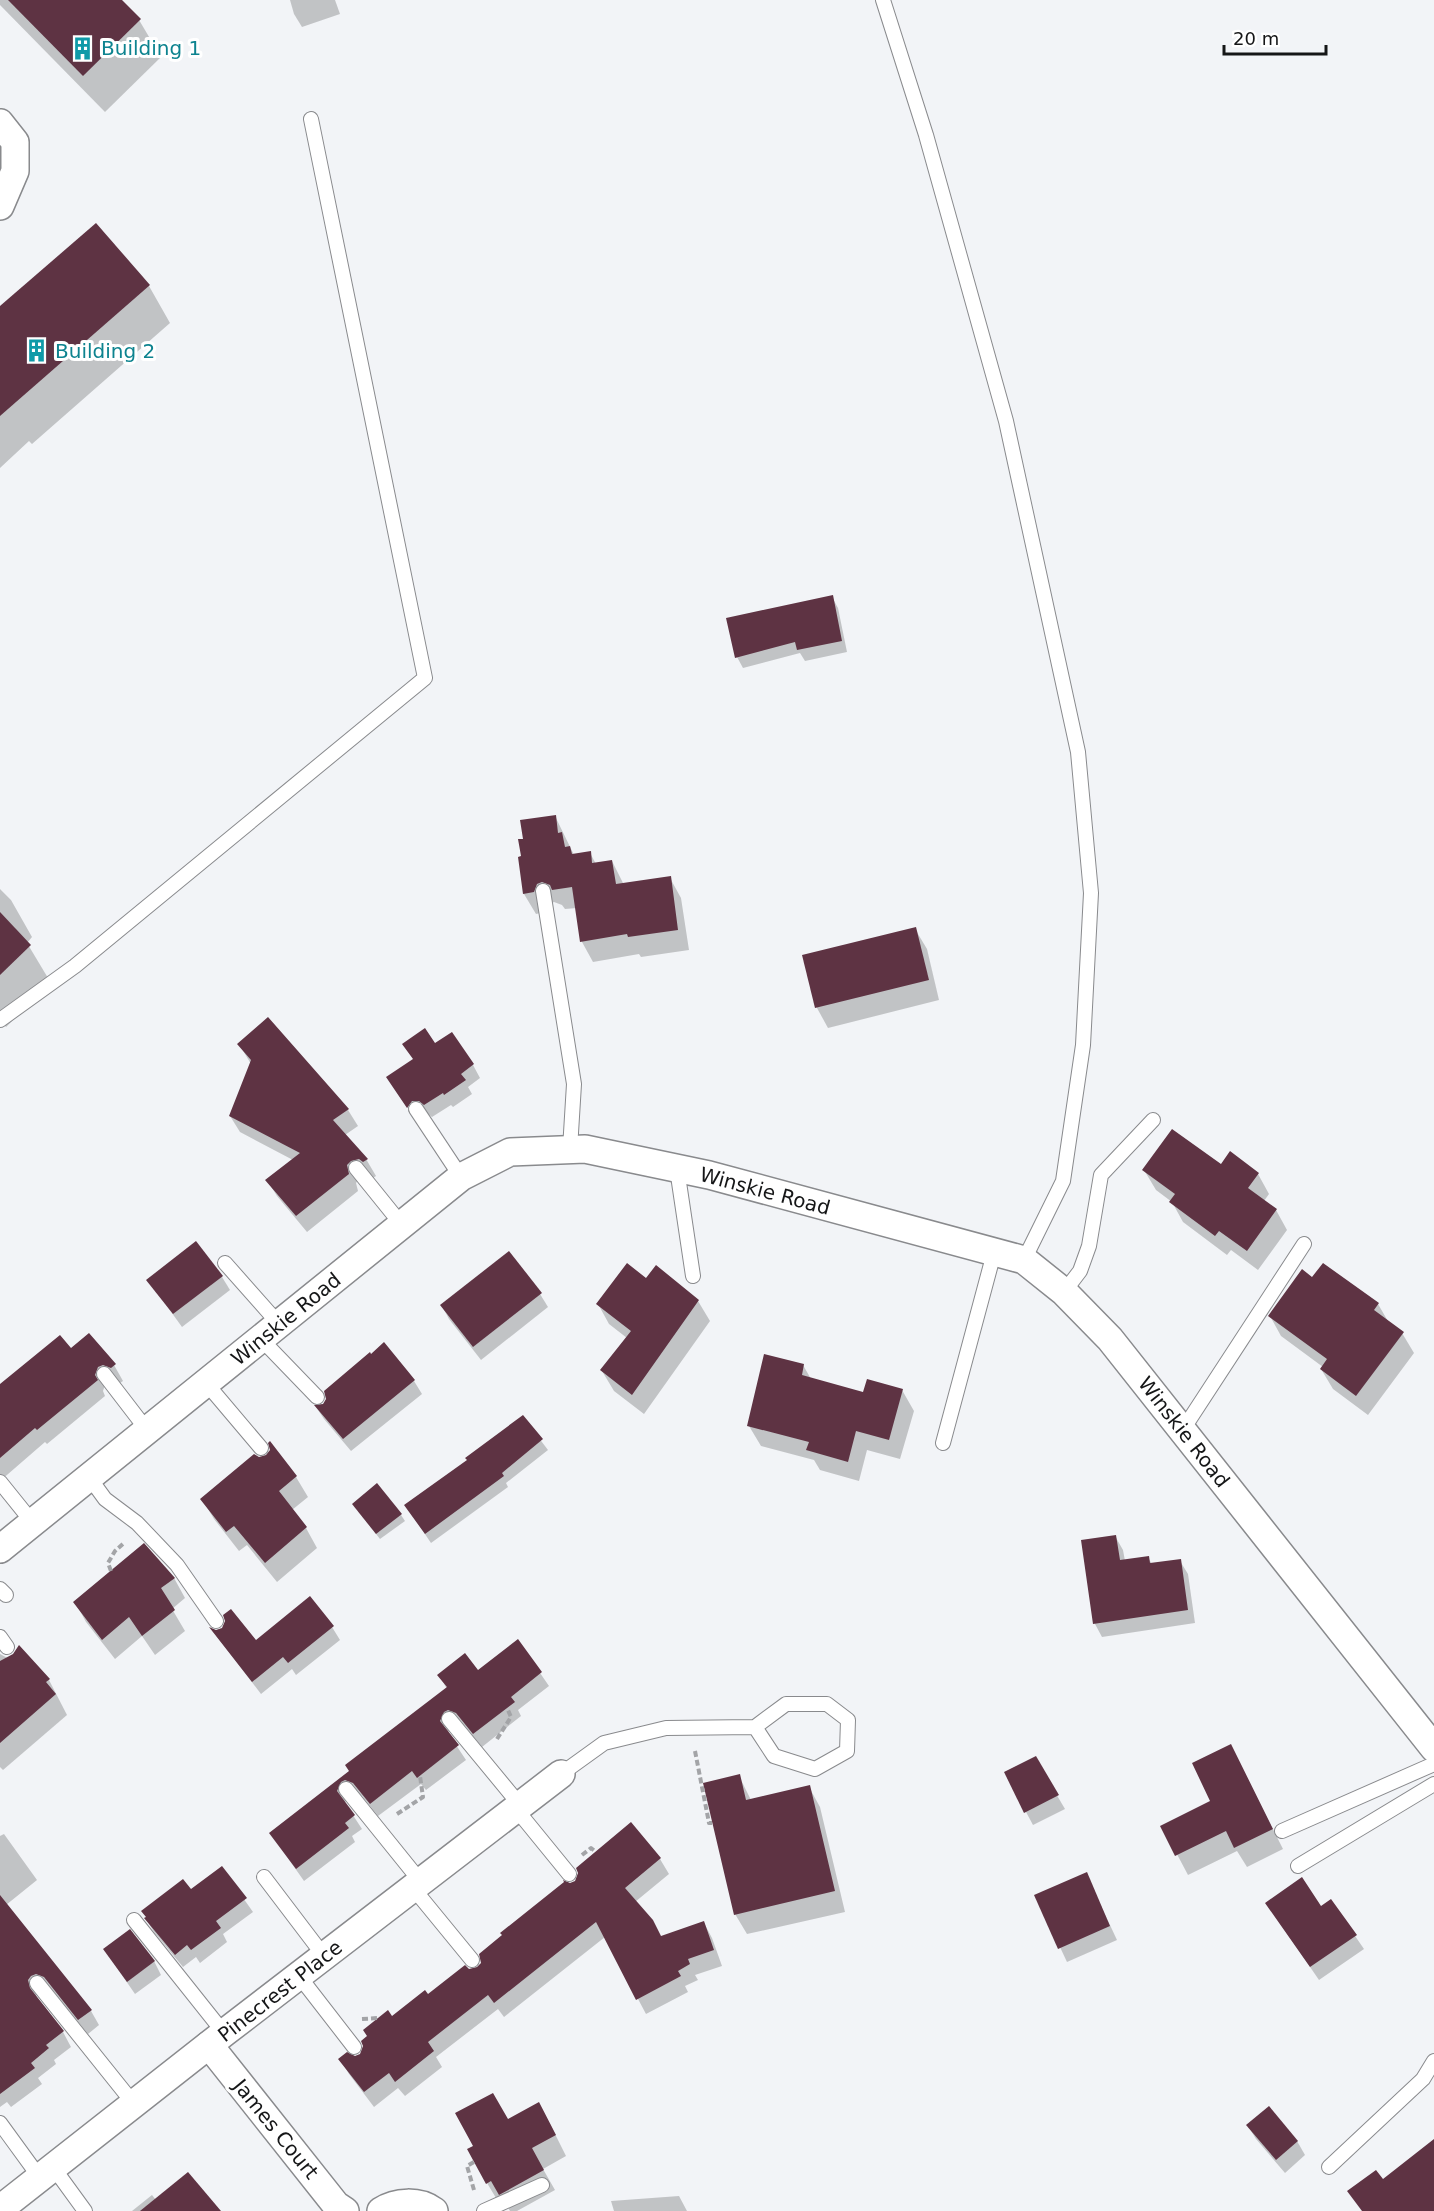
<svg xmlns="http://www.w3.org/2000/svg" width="1434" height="2211" viewBox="0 0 1434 2211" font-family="'DejaVu Sans',sans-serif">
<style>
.shadow{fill:#0003}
.building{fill:#5e3343}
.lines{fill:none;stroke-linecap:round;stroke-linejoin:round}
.service-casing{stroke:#898a8d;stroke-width:16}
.minor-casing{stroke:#898a8d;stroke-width:30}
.path{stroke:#a3a4a7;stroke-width:4;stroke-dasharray:6 3;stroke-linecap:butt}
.service{stroke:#fff;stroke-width:14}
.minor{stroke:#fff;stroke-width:27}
.labels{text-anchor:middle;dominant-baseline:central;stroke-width:6;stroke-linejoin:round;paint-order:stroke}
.culture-label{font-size:20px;fill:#0d838f;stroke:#fff;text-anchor:start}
.street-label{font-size:20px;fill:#151617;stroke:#fff}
</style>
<rect width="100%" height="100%" fill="#f2f4f7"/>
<g class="shadow">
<path d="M0 0H120L139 20 161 57 105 112 0 5Z"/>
<path d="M290 0H335L340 14 302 27 294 14Z"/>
<path d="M95 225 149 286 170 323 32 444 29 441 0 468V308Z"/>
<path d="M832 597 838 608 847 652 805 661 800 653 743 668 737 657Z"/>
<path d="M555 816 574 855 590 853 596 864 612 861 624 885 670 878 681 898 689 950 641 957 639 954 593 962 582 942 577 908 565 909 562 905 554 902 548 905 545 912 536 914 524 894V841Z"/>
<path d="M0 889 11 900 32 937 27 943 51 983 6 1027 0 1020Z"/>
<path d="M915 929 927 949 939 1000 828 1028 817 1008 804 956Z"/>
<path d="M268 1019 348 1110 358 1126 345 1135 366 1159 376 1176 373 1178 369 1176 360 1177 356 1183 358 1191 307 1232 277 1196 267 1180 293 1160 240 1132 230 1116 251 1064 239 1044Z"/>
<path d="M434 1045 473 1065 480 1078 468 1087 472 1094 453 1107 451 1105 432 1117 428 1114H419L416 1120 396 1091 414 1060Z"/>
<path d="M1221 1167 1258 1174 1269 1194 1264 1201 1276 1210 1287 1230 1258 1270 1231 1250 1227 1255 1183 1222 1172 1202 1156 1190 1144 1170Z"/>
<path d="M222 1277 230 1290 182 1327 148 1280Z"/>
<path d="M1313 1279 1378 1304 1389 1323 1402 1333 1414 1353 1368 1415 1333 1389 1321 1369 1323 1367 1281 1336 1270 1316Z"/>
<path d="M646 1280 698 1301 710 1321 644 1414 614 1391 602 1371 627 1338 609 1324 598 1304Z"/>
<path d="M540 1294 548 1307 481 1360 449 1319 442 1306Z"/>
<path d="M88 1335 114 1365 123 1381 120 1383 113 1380 106 1382 103 1391 105 1396 47 1444 45 1442 0 1481V1386L70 1350Z"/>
<path d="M384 1345 414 1381 422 1394 351 1451 324 1419 316 1407 324 1405Z"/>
<path d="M803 1365 811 1379 864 1394 902 1390 914 1411 900 1459 867 1450 859 1481 820 1470 814 1460 761 1446 749 1426Z"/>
<path d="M523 1417 548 1450 506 1483 508 1487 431 1543 406 1506 469 1461Z"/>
<path d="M270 1444 296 1477 308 1497 292 1510 306 1528 317 1548 277 1582 247 1545 239 1551 214 1519 202 1499 258 1458 267 1457 271 1451Z"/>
<path d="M358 1511 401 1515 405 1521 380 1539Z"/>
<path d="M1115 1536 1123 1550 1125 1561 1148 1558 1152 1564 1180 1561 1188 1574 1195 1623 1102 1637 1095 1624 1083 1541Z"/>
<path d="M174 1578 185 1598 172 1609 185 1631 155 1655 142 1636 115 1659 86 1622 75 1602Z"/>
<path d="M332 1627 340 1640 296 1675 292 1669 261 1694 212 1630 216 1632 223 1629 255 1642Z"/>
<path d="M518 1641 549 1686 518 1710 521 1716 482 1747 465 1726 456 1723 451 1725 448 1733 466 1760 426 1790 421 1784 378 1816 362 1796 354 1793 348 1795 345 1803 362 1829 352 1836 355 1842 304 1881 271 1834 351 1772 447 1689 439 1675 478 1672Z"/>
<path d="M0 1654 49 1680 67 1715 3 1770 0 1767Z"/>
<path d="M1231 1746 1283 1849 1247 1867 1237 1851 1188 1875 1162 1826 1213 1802Z"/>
<path d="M1035 1758 1065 1809 1033 1825 1026 1812Z"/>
<path d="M739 1776 751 1800 809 1787 820 1807 845 1912 747 1934 735 1914Z"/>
<path d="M630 1824 660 1859 669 1874 635 1902 662 1938 704 1923 712 1938 722 1966 695 1975 698 1980 685 1986 688 1992 646 2014 605 1937 504 2017 498 2009 436 2057 442 2067 405 2096 398 2088 374 2107 349 2074 340 2059 361 2055 392 2018 469 1970 478 1969 570 1885 576 1882Z"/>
<path d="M4 1834 37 1880 6 1905 91 2011 99 2025 88 2034 54 1992 45 1988 40 1990 36 1996 37 1999 63 2032 71 2047 54 2060 56 2064 38 2078 42 2084 11 2107 7 2102 0 2107V1836Z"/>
<path d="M222 1868 253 1912 223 1934 227 1942 200 1963 196 1957 183 1967 154 1932 146 1919 190 1891Z"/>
<path d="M1086 1874 1117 1940 1067 1962 1036 1896Z"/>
<path d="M1331 1901 1364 1949 1319 1980 1275 1916 1321 1908Z"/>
<path d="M154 1961 161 1975 135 1994 113 1962Z"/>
<path d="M507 2121 550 2124 566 2156 543 2169 555 2190 517 2211H510L503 2200 499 2203 487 2183Z"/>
<path d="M1248 2126 1297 2141 1305 2155 1285 2173 1256 2139Z"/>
<path d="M152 2195 156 2200 219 2211H132Z"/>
<path d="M679 2196 687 2211H614L611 2201Z"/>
</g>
<g class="building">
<path d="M8 0H122L141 19 83 76Z"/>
<path d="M96 223 150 285 0 416V306Z"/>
<path d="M833 595 842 641 797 650 795 642 735 658 726 618Z"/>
<path d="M556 815 558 833 562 832 565 847 570 846 572 854 591 851 592 863 612 860 616 884 671 876 678 930 628 937 627 934 580 942 572 887 552 890 550 885 542 882 537 884 534 892 523 894 518 857 521 856 518 839H523L520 820Z"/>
<path d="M0 912 31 945 0 975Z"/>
<path d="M916 927 929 980 815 1008 802 955Z"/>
<path d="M268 1017 349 1109 333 1120 368 1159 363 1162 359 1159 351 1161 347 1165 349 1174 296 1216 265 1180 300 1153 229 1116 251 1060 237 1044Z"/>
<path d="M425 1028 435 1043 452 1032 474 1064 461 1074 466 1080 444 1095 443 1093 424 1105 419 1101H412L407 1108 386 1077 413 1059 402 1044Z"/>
<path d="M1172 1129 1221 1164 1230 1151 1259 1173 1248 1188 1277 1209 1247 1251 1219 1231 1215 1236 1169 1202 1175 1194 1142 1170Z"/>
<path d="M196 1241 223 1276 173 1314 146 1280Z"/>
<path d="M509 1251 542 1293 473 1347 440 1305Z"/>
<path d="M627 1263 646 1278 656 1265 699 1300 632 1395 600 1370 631 1331 596 1304Z"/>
<path d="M1323 1263 1379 1303 1374 1310 1404 1332 1356 1396 1320 1369 1327 1359 1268 1316 1302 1269 1312 1277Z"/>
<path d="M89 1333 116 1364 111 1368 103 1365 98 1367 95 1375 98 1380 37 1430 35 1428 0 1458V1384L60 1335 71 1348Z"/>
<path d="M384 1342 415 1380 343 1439 314 1405 323 1404 326 1399 324 1391 370 1352 371 1354Z"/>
<path d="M764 1354 804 1364 802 1375 863 1392 867 1379 903 1389 889 1440 856 1431 848 1462 806 1450 809 1442 747 1426Z"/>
<path d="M523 1415 543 1439 502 1473 504 1476 425 1534 404 1505 467 1460 465 1458Z"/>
<path d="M270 1441 297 1476 279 1491 307 1527 265 1563 234 1526 226 1532 200 1499 254 1454 259 1457 266 1455 270 1450 268 1443Z"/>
<path d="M377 1483 402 1514 376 1534 352 1504Z"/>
<path d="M1116 1535 1120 1560 1149 1556 1150 1563 1181 1559 1188 1610 1093 1624 1081 1540Z"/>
<path d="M144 1543 175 1578 161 1588 175 1610 142 1636 129 1617 102 1640 73 1602Z"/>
<path d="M310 1596 334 1626 288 1663 283 1657 252 1682 209 1627 216 1630 222 1628 225 1621 223 1615 231 1609 256 1640Z"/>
<path d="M518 1639 542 1672 511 1697 515 1702 473 1734 456 1713 448 1710 444 1712 440 1721 459 1745 417 1778 412 1771 370 1804 353 1783 345 1780 341 1782 337 1791 355 1815 345 1823 349 1828 296 1869 269 1833 349 1771 345 1765 447 1687 437 1675 465 1653 478 1670Z"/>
<path d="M19 1645 50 1679 46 1682 56 1694 0 1743V1661L13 1654Z"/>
<path d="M1231 1744 1273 1829 1234 1848 1226 1831 1175 1856 1160 1826 1210 1801 1192 1763Z"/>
<path d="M1036 1756 1059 1795 1024 1813 1004 1772Z"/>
<path d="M740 1774 746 1800 810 1785 835 1891 734 1915 703 1783Z"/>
<path d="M631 1822 661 1858 625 1888 653 1920 661 1936 704 1921 714 1950 688 1959 690 1964 678 1971 681 1976 636 2000 596 1922 494 2003 488 1995 428 2042 434 2051 395 2082 389 2073 364 2092 338 2059 347 2052 355 2056 360 2054 363 2046 361 2041 367 2036 363 2030 388 2010 392 2016 425 1990 428 1994 465 1965 469 1969 477 1967 481 1963 479 1954 502 1935 500 1933 564 1882 563 1880 570 1883 575 1881 578 1873 576 1868Z"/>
<path d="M222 1866 247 1898 216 1921 221 1928 191 1950 187 1945 175 1955 144 1918 146 1917 141 1911 183 1879 191 1889Z"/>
<path d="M1087 1872 1110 1926 1058 1949 1034 1895Z"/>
<path d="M1302 1877 1321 1906 1331 1899 1357 1935 1310 1967 1265 1903Z"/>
<path d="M0 1895 92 2010 78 2020 44 1977 36 1974 31 1976 28 1980 30 1988 64 2031 46 2045 49 2048 31 2063 35 2068 0 2094Z"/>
<path d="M130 1929 155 1961 127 1982 103 1949Z"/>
<path d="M493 2093 508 2119 539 2102 556 2135 532 2148 544 2170 499 2195 491 2181 486 2184 467 2149 473 2146 455 2113Z"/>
<path d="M1269 2106 1298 2141 1276 2160 1246 2125Z"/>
<path d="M1434 2139V2211H1362L1347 2191 1376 2170 1383 2179Z"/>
<path d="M188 2172 221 2211H140Z"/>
</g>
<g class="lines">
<defs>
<g id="service">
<path d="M883 0 926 135 1006 421 1078 752 1091 893 1083 1045 1063 1181 1024 1260"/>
<path d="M543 891 574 1084 570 1149"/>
<path d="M0 1020 75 966 425 678 311 119"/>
<path d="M416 1109 461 1177"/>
<path d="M356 1168 402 1225"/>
<path d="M677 1169 693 1276"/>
<path d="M225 1263 279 1324"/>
<path d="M1064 1292 1080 1271 1089 1246 1101 1175 1153 1120"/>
<path d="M261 1339 317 1397"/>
<path d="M104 1374 147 1430"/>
<path d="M206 1383 261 1448"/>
<path d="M1182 1431 1304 1244"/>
<path d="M943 1443 994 1253"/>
<path d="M89 1477 105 1499 137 1523 177 1565 216 1621"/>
<path d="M0 1482 33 1523"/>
<path d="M0 1589 6 1595"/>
<path d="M0 1637 7 1647"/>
<path d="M449 1719 520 1805"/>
<path d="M561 1774 604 1743 666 1728 755 1727 786 1704H827L848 1720 847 1751 815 1769 774 1756 755 1727"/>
<path d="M346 1789 421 1882"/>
<path d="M516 1809 569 1874"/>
<path d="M1282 1831 1434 1764"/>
<path d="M1298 1866 1434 1784"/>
<path d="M264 1877 324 1956"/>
<path d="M413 1888 472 1960"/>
<path d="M134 1920 224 2033"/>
<path d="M299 1976 354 2047"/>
<path d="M37 1983 134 2104"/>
<path d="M0 2123 40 2178"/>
<path d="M53 2167 85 2211"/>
<path d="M1329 2167 1423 2079 1434 2061"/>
<path d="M484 2211 542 2185"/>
</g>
<g id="minor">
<path d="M0 123 15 142V171L0 206"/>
<path d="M0 1549 461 1177 510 1152 585 1149 709 1175 1024 1260 1064 1292 1110 1339 1434 1748"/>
<path d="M209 2045 336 2205 345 2211"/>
<path d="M0 2209 224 2033 561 1774"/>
<path d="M381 2211C396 2201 419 2200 434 2211"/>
</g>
</defs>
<use href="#service" class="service-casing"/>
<use href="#minor" class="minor-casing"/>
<g class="path">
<path d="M111 1571 108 1563 115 1551 125 1542"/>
<path d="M497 1739 511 1717 507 1708"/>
<path d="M695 1751 709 1823H712"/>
<path d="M397 1814 423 1797 420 1776"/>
<path d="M582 1855 591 1848 596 1852"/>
<path d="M362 2019 379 2018"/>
<path d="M474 2190 467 2166 474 2162"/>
</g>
<use href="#service" class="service"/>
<use href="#minor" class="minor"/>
</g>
<defs>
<symbol id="building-bare" viewBox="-9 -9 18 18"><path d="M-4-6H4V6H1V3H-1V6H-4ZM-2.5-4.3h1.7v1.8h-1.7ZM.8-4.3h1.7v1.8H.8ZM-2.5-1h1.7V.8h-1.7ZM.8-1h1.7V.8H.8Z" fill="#0f9aa8" stroke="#fff" stroke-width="2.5" paint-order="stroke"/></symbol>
</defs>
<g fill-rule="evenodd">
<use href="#building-bare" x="66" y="32" width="33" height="33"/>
<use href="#building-bare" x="20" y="334" width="33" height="33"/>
</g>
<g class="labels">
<g class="culture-label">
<text x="101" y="48">Building 1</text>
<text x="55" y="351">Building 2</text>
</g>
<g class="street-label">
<text transform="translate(765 1191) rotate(15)">Winskie Road</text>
<text transform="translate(286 1319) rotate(-39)">Winskie Road</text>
<text transform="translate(1184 1432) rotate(52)">Winskie Road</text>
<text transform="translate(280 1991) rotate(-38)">Pinecrest Place</text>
<text transform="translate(276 2129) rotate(51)">James Court</text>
</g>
</g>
<path d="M1224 45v9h102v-9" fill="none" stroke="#151617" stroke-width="3"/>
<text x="1233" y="45" font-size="18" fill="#151617" stroke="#ffffff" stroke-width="4.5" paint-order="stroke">20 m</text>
</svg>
